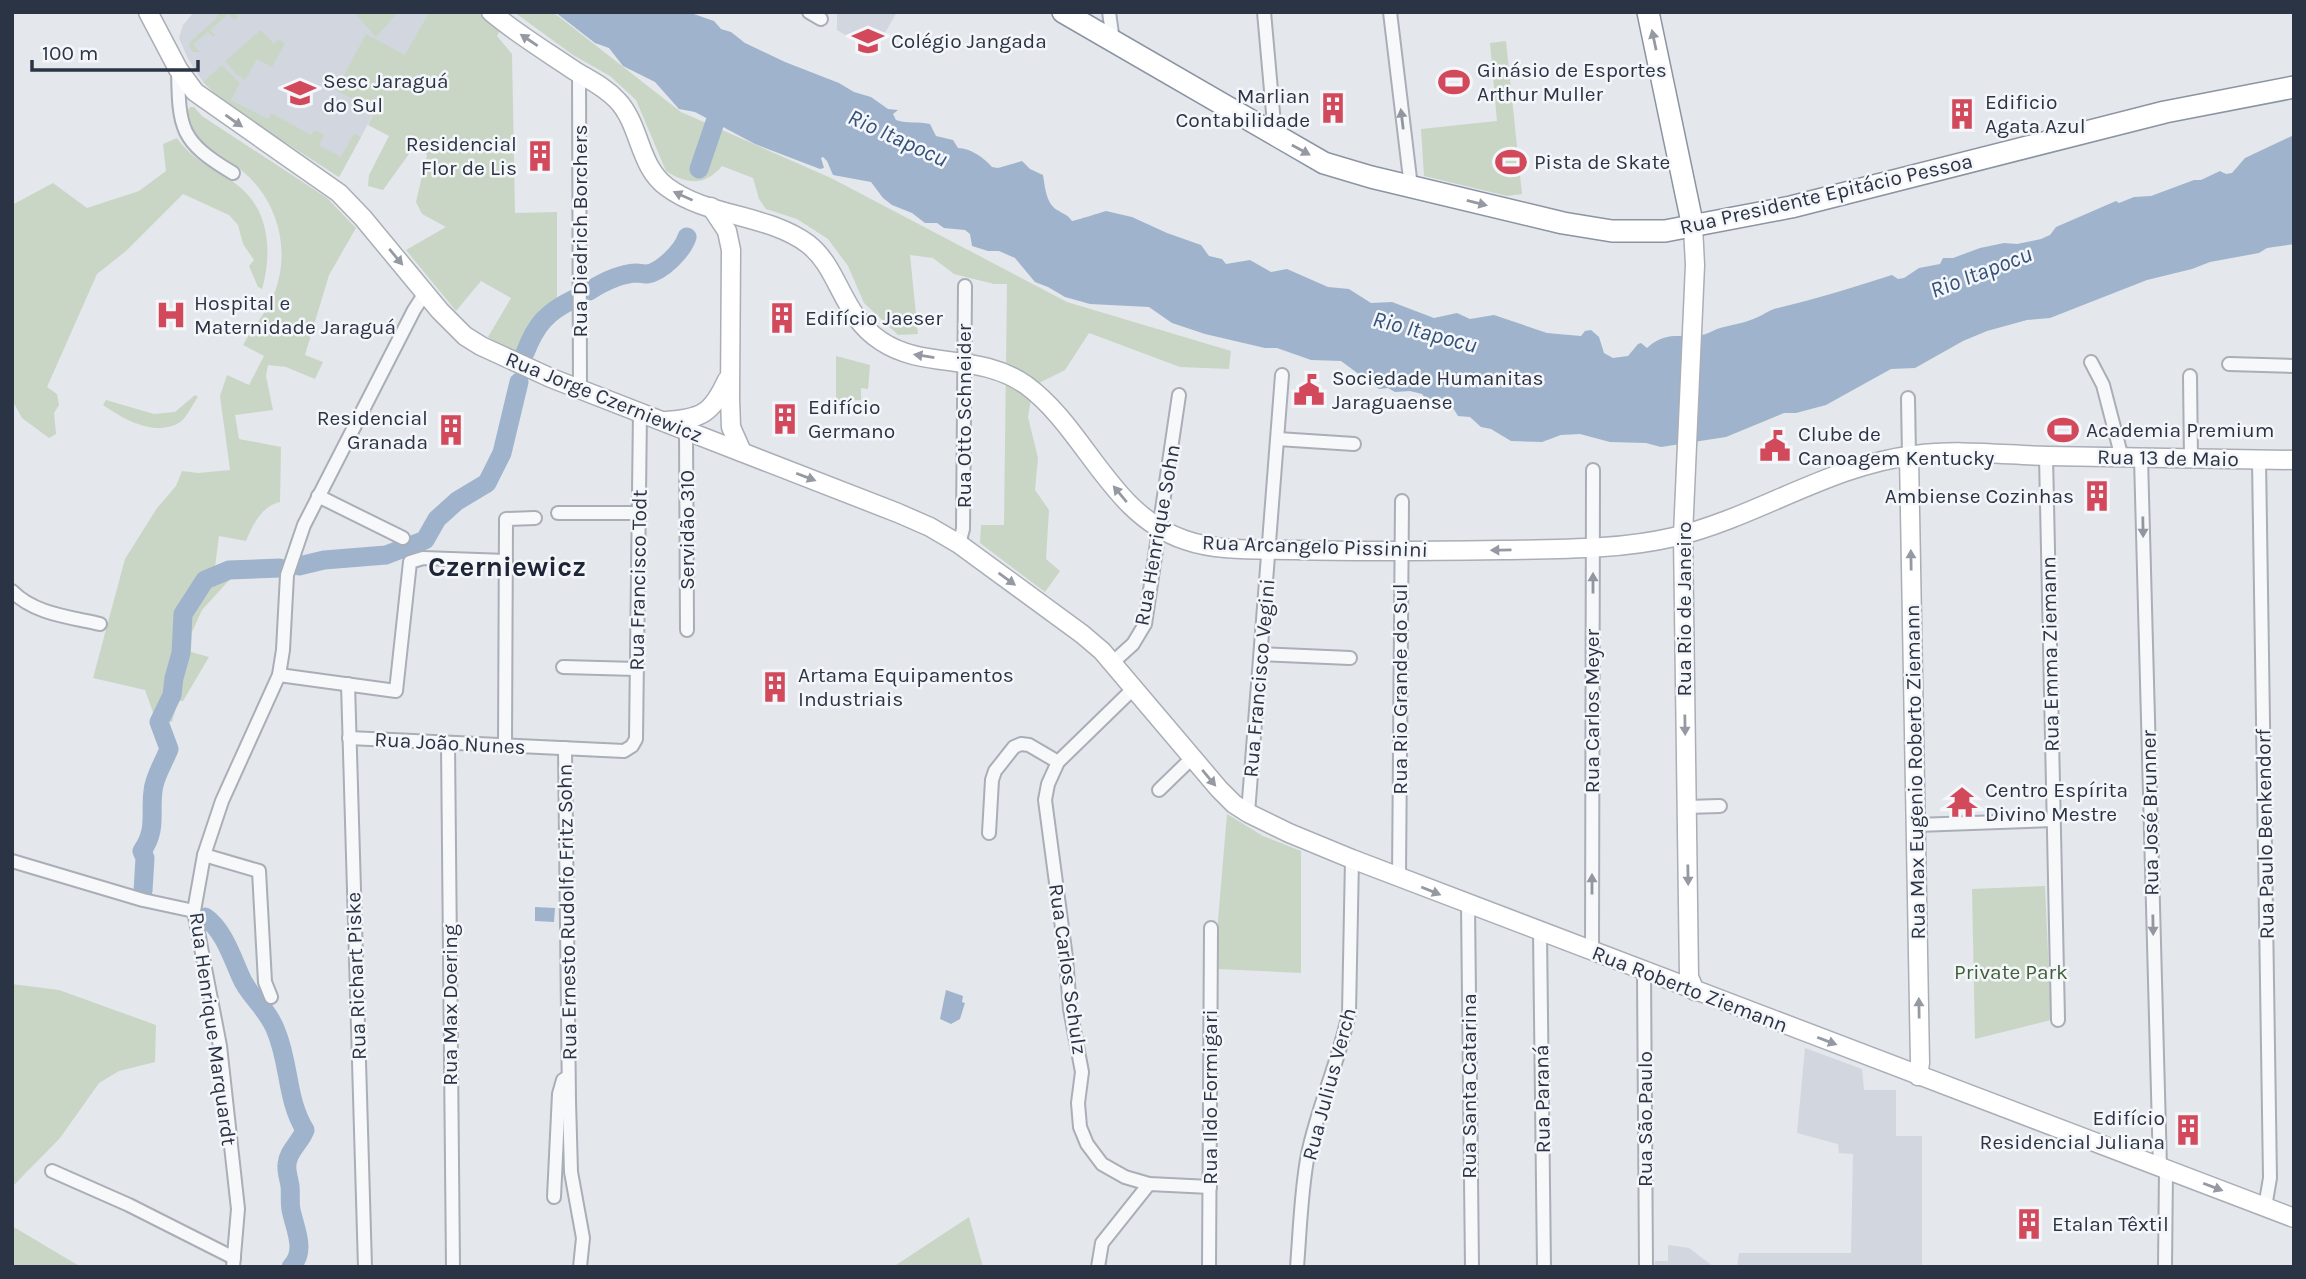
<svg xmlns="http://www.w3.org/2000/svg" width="2306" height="1279" viewBox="0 0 2306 1279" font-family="Karla,sans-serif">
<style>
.built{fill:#d2d6de}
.green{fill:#c9d6c5}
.water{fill:#9fb4cc}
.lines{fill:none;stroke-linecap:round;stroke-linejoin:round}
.river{stroke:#9fb4cc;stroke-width:19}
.minor-casing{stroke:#a9aeb7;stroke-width:16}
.secondary-casing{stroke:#a9aeb7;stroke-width:21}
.trunk-casing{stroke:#8b94a3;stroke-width:24}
.minor{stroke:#f7f8fa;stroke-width:12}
.secondary{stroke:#fff;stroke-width:18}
.trunk{stroke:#fff;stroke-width:21}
.oneway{fill:#959aa2}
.oneway2{fill:#9196a0}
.labels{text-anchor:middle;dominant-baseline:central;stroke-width:5;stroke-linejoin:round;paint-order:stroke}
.poi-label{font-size:21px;fill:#2b3445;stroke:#f4f6f9;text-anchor:start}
.street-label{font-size:21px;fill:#2b3445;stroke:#f4f6f9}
.park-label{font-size:21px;fill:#3f6138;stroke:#f4f6f9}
.water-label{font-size:23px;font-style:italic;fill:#34527a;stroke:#f4f6f9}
.district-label{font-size:28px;font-weight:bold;fill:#1d2536;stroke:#f4f6f9}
</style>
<rect width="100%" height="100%" fill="#e4e7ec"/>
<g class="built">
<path d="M194 12H429L339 177 226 104 203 82 188 59 179 38 183 25Z"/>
<path d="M837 12H897L874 52 837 30Z"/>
<path d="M1805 1048 1862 1069 1864 1090H1896V1136H1922V1267H1737L1739 1253H1851L1853 1154 1839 1153 1838 1144 1797 1133Z"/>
<path d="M1668 1245 1689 1248 1714 1267H1655V1261H1668Z"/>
</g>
<g class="green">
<path d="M219 12H234L238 17 235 20 228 14 210 30 215 35 213 37 208 32 193 44 200 52H193L189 46 191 41 216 19Z"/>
<path d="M354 12H398L376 37Z"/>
<path d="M429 12H510L497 36 512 54 515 213 557 212V299H571V311C543 321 540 331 531 357L506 348 488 337 511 298 481 281 456 311 406 250 446 227 422 214 416 202 427 155 414 147 383 190 368 186 369 175 389 136 368 125 375 111 336 90 366 34 405 55Z"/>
<path d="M514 12H553L681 112 831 178 1067 302 1231 351 1229 369 1180 367 1089 333 1065 370 1033 386 1028 417 1038 458 1035 490 1049 510 1046 559 1060 571 1045 592 980 543 981 525H1004L1007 284H994L954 274 933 258 910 255 918 334 898 335 864 303 848 266 828 239 797 219 766 209 759 199 753 178 722 166C705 186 688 185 666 171L636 100 610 76 573 55Z"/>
<path d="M261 30 274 44 279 39 285 44 272 67 257 59 245 80 236 74 225 61Z"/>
<path d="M1506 41 1522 194 1507 196 1424 176 1421 129 1497 121 1490 43Z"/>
<path d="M222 65 240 83 231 100 268 119 271 113 311 135 315 130 324 135 319 146 341 157 354 134 361 137 339 177 226 104 203 82Z"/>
<path d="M190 107H194L202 116 327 198 356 228 329 275 305 355 323 362 315 379 286 367 268 365 266 376 273 410 235 415 239 439 281 447 280 502C262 506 253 524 246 541L219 536 215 567 226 570 277 566V572L243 573 233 576 202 610 192 632 191 652 209 657 183 701H178L172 722 155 718 145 690 93 678 125 559 157 508 176 486 182 471 198 473 230 470 220 396 227 375 249 385 264 356 243 345C252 328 267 312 274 294 290 254 280 208 250 178 235 163 215 153 198 139L192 130 187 112Z"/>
<path d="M177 138C197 166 218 168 241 188 270 213 272 255 262 289L258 287 249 266 254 260 243 244 238 225 229 215 183 194 126 251 97 274 47 387 57 394 59 405 54 413 56 434 49 438 22 418 12 400V205L53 183 87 208 139 191 166 171 163 144Z"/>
<path d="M836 356 870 365 868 389 861 388V400H836Z"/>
<path d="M195 395 198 397C192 405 186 420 177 424 153 436 123 419 103 405L106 400 154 414 175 412Z"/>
<path d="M1227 814 1263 836 1301 851V973L1218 969V920Z"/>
<path d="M2045 886 2051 1020 1975 1039 1972 889Z"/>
<path d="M12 984 59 990 156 1025 155 1062 119 1071 99 1083 60 1138 12 1187Z"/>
<path d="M969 1217 983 1267H893Z"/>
<path d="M12 1226 81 1267H12Z"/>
</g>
<g class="water">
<path d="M555 12H688L714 21 721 29 731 32 745 43 785 62 839 83 854 92 871 97 888 109 898 110 893 114 896 120C908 124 918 121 930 124L936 136 953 140 958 148C971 148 984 158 992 167L998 168 1022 161 1030 169 1043 175C1045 187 1046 205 1059 211 1066 216 1066 213 1072 221 1074 221 1103 212 1106 211L1132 217 1167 233 1201 245 1209 256 1222 259 1226 264 1250 260 1271 272 1287 269 1328 287 1349 289 1371 303 1392 302 1434 318 1457 313 1470 319 1494 315 1547 333 1581 336 1585 331 1591 330 1599 337 1604 353 1613 358 1628 356 1638 344 1641 343 1647 348C1667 330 1679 339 1702 335 1707 334 1712 331 1717 329 1730 325 1746 323 1758 317 1765 314 1771 309 1778 308 1816 299 1854 287 1892 275L1898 279 1904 278 1919 268 1940 264 1943 258H1953L1980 248 2004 243 2017 244 2041 239 2050 235 2056 227 2116 201 2119 203 2134 197 2151 196 2194 180H2201L2220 171 2226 174 2232 173 2245 158 2294 135V244L2267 248 2259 253 2210 262 2192 269 2147 280 2050 318 2027 320 1987 331 1963 341 1915 368 1891 369 1826 405 1796 413H1784L1726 437 1661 447 1646 443 1610 442 1580 434 1561 435 1542 442 1511 441 1491 429 1481 427 1470 417 1458 416 1453 408 1440 409 1432 406 1422 394 1410 391 1395 392 1388 388 1379 389 1341 361 1311 360 1277 348H1265L1205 334 1172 323 1149 307 1090 304 1065 297 1048 287 1035 282 1015 258 999 251H988L972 246 970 234 965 230 944 228 937 223H925L912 213 892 205 883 198 871 182 833 175 827 161 823 157 821 158 824 168 820 169 755 144 695 112 679 109 655 82 623 66 609 48 595 43Z"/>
<path d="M535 907 555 908 554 922 535 921Z"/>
<path d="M946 990 963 996 962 1002 965 1003 960 1019 951 1024 940 1019Z"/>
</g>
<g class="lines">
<g class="river">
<path d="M699 169 715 122"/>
<path d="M589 291C603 282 619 274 636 273 640 273 644 274 647 274 662 272 683 250 687 237"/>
<path d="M525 353C536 324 547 312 574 299"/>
<path d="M299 566 324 560 386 555 425 540 437 519 457 501 487 483 502 453 519 382"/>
<path d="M143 891 145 858 142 851C157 830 150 814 153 791 154 777 164 762 169 749L159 722 172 695 174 678 181 653 183 614 205 580 229 570 280 568"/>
<path d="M205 917C223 929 232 957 241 977 248 995 268 1009 276 1031 290 1064 286 1099 305 1130 300 1143 288 1151 287 1164 286 1171 289 1179 290 1186 291 1195 289 1205 292 1214 296 1231 306 1252 291 1267"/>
</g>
<defs>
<g id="minor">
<path d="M809 12 821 19"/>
<path d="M1109 12 1113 41"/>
<path d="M1264 12 1275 135"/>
<path d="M1390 12 1411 187"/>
<path d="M178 69C179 130 180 141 233 173"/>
<path d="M579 73 580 389"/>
<path d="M2091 362 2103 385 2122 458"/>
<path d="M2229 364 2294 366"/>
<path d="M2190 376 2191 459"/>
<path d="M1908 398 1909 456"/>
<path d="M686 430 687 630"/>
<path d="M1278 439 1354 444"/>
<path d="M2046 456 2058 1020"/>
<path d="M2141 458 2160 1167"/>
<path d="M2259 460 2270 1178 2265 1207"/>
<path d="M318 496 403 538"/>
<path d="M558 513H639"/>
<path d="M959 544 963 529 965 286"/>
<path d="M12 591C34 614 70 617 100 624"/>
<path d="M1261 654 1350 658"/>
<path d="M1112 663 1133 644 1145 624 1179 395"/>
<path d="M563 667 636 669"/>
<path d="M279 675 396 691 410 562 423 558 506 561"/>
<path d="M348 684 365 1267"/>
<path d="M1133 689 1058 762 1048 784 1045 800 1066 958 1070 1009 1082 1072 1078 1103 1080 1127 1087 1144 1102 1164 1125 1177 1149 1184 1210 1187"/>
<path d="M349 738 624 751 632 746 636 739 640 412"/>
<path d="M448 743 453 1267"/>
<path d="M505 745 506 519 535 518"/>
<path d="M565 748 569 1101 571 1172 583 1238 580 1267"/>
<path d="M1159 790 1192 758"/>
<path d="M1687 807 1720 806"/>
<path d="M1248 813 1282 375"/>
<path d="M1917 825 2054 820"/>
<path d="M989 833 992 780 995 771 1014 747 1021 744 1029 745 1058 762"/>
<path d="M204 855 259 871 265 982 271 997"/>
<path d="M12 861 143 900 194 911"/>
<path d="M1399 878 1402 501"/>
<path d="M1468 905 1472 1267"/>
<path d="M1540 932 1544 1267"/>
<path d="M1592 952 1593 470"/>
<path d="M1644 972 1646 1267"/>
<path d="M52 1171 129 1205 234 1258"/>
<path d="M554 1197 559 1094 563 1080 568 1077"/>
<path d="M233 1267 238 1209 220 1046 194 911 204 855 222 801 279 675 283 650 287 575 304 525 414 310 425 293"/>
<path d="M1098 1267 1102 1243 1149 1184"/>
<path d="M1209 1267 1211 928"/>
<path d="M1297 1267C1300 1230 1301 1190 1308 1154 1318 1106 1339 1061 1349 1013L1352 859"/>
<path d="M2165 1267 2166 1169"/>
</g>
<g id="secondary">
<path d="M148 12 178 69 195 92 339 193 363 218 440 311 465 336 481 346 551 378 898 513 930 527 959 544 1082 634 1102 651 1219 789 1234 804 1248 813 1289 833 1352 859 2294 1218"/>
<path d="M491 12C517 34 547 52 575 71 590 80 605 87 617 100 641 125 638 166 667 187 707 217 768 214 808 244 840 269 841 315 881 341 924 370 979 352 1026 385 1086 429 1110 515 1185 540 1219 552 1260 549 1296 550 1365 552 1433 551 1501 550 1558 549 1619 550 1674 537 1757 517 1830 465 1915 455 1959 449 2005 455 2048 456 2130 458 2212 459 2294 460"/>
<path d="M711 207 727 231 731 250 730 398 731 427 742 452"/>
<path d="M1693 227 1695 265 1683 535 1689 977 1695 991"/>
<path d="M666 421C702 419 712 413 727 380"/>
<path d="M1909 456 1920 1063 1918 1076"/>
</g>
<g id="trunk">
<path d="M1063 12 1324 163 1371 177 1563 223 1612 231H1665L1791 207 2165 112 2294 87"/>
<path d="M1648 12 1693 227"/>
</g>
</defs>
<use href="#minor" class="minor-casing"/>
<use href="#secondary" class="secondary-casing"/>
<use href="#trunk" class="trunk-casing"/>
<use href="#minor" class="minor"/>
<use href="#secondary" class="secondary"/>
<use href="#trunk" class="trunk"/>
</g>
<defs><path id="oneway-solid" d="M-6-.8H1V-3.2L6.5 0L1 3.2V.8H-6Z" transform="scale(1.75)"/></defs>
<g class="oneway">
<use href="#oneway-solid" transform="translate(529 40) rotate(-146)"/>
<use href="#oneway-solid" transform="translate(1654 40) rotate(-102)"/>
<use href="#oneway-solid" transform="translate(234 121) rotate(35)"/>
<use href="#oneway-solid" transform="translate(1301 150) rotate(29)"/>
<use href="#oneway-solid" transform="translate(683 196) rotate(-156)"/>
<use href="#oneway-solid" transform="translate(1477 203) rotate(14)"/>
<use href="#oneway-solid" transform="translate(396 257) rotate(50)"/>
<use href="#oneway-solid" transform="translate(924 356) rotate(-171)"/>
<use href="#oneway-solid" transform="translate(806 477) rotate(21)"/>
<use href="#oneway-solid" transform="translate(1120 494) rotate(-130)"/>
<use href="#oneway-solid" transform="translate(1501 550) rotate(179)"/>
<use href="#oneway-solid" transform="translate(1911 560) rotate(-91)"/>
<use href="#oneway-solid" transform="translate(1007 579) rotate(36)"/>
<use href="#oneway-solid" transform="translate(1685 725) rotate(89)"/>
<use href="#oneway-solid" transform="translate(1209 778) rotate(50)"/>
<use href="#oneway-solid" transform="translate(1688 875) rotate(89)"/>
<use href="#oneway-solid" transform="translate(1431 891) rotate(22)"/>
<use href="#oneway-solid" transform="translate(1919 1008) rotate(-91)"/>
<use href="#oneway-solid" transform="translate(1827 1041) rotate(21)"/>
<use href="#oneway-solid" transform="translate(2213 1187) rotate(21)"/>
</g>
<g class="oneway2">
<use href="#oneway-solid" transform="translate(1402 119) rotate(-97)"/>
<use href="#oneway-solid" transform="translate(2143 527) rotate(89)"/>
<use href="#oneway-solid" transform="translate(1593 583) rotate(-90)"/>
<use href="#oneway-solid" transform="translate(1592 884) rotate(-90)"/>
<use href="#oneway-solid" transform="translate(2153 925) rotate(89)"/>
</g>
<defs>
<symbol id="school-bare" viewBox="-9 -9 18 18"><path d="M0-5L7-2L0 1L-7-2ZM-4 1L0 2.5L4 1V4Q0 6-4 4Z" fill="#d1495b" stroke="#f4f6f9" stroke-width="2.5" paint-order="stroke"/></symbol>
<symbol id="stadium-bare" viewBox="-9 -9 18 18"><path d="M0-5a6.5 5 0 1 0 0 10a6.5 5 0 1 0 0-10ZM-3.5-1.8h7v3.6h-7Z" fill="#d1495b" stroke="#f4f6f9" stroke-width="2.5" paint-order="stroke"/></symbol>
<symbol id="building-bare" viewBox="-9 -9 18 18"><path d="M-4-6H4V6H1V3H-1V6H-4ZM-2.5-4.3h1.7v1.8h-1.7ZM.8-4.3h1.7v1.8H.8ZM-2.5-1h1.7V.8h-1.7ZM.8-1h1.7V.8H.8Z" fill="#d1495b" stroke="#f4f6f9" stroke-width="2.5" paint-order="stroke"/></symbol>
<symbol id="hospital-bare" viewBox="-9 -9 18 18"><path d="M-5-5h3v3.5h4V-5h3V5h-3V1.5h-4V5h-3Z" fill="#d1495b" stroke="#f4f6f9" stroke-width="2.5" paint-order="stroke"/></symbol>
<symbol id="civic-bare" viewBox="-9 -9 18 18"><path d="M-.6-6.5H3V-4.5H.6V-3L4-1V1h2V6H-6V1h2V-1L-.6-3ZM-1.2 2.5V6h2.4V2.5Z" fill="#d1495b" stroke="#f4f6f9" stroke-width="2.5" paint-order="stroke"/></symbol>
<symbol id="temple-bare" viewBox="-9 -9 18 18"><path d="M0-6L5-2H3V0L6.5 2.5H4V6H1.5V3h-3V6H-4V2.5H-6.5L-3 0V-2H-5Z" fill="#d1495b" stroke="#f4f6f9" stroke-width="2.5" paint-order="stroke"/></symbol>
</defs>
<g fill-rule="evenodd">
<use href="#school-bare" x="846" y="19" width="44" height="44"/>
<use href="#stadium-bare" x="1432" y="60" width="44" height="44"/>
<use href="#school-bare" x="278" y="71" width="44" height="44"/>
<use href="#building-bare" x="1311" y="86" width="44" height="44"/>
<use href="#building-bare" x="1940" y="92" width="44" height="44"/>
<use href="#building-bare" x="518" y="134" width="44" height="44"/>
<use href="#stadium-bare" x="1489" y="140" width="44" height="44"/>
<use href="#hospital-bare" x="149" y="293" width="44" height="44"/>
<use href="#building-bare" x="760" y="296" width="44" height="44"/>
<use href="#civic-bare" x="1287" y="368" width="44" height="44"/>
<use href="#building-bare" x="763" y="397" width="44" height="44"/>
<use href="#building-bare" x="429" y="408" width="44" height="44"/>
<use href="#stadium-bare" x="2041" y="408" width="44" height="44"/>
<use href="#civic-bare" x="1753" y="424" width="44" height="44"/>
<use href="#building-bare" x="2075" y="474" width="44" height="44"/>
<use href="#building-bare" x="753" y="665" width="44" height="44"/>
<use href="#temple-bare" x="1940" y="780" width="44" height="44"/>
<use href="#building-bare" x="2166" y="1108" width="44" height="44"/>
<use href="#building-bare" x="2007" y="1202" width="44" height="44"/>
</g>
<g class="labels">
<g class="poi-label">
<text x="891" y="41">Colégio Jangada</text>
<text x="1477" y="70">Ginásio de Esportes<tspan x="1477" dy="24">Arthur Muller</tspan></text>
<text x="323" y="81">Sesc Jaraguá<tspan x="323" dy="24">do Sul</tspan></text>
<text x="1310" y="96" text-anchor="end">Marlian<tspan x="1310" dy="24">Contabilidade</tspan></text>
<text x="1985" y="102">Edificio<tspan x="1985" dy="24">Agata Azul</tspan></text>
<text x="517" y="144" text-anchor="end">Residencial<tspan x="517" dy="24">Flor de Lis</tspan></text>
<text x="1534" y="162">Pista de Skate</text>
<text x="194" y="303">Hospital e<tspan x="194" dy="24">Maternidade Jaraguá</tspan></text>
<text x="805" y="318">Edifício Jaeser</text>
<text x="1332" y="378">Sociedade Humanitas<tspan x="1332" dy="24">Jaraguaense</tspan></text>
<text x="808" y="407">Edifício<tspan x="808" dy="24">Germano</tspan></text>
<text x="428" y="418" text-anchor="end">Residencial<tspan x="428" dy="24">Granada</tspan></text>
<text x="2086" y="430">Academia Premium</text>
<text x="1798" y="434">Clube de<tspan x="1798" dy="24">Canoagem Kentucky</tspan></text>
<text x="2074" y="496" text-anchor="end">Ambiense Cozinhas</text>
<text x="798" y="675">Artama Equipamentos<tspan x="798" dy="24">Industriais</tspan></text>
<text x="1985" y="790">Centro Espírita<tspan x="1985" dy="24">Divino Mestre</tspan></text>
<text x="2165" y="1118" text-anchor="end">Edifício<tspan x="2165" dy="24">Residencial Juliana</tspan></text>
<text x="2052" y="1224">Etalan Têxtil</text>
</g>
<g class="street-label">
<text transform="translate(1826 194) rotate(-13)">Rua Presidente Epitácio Pessoa</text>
<text transform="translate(580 231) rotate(-90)">Rua Diedrich Borchers</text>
<text transform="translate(604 397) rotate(22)">Rua Jorge Czerniewicz</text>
<text transform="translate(964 416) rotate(-90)">Rua Otto Schneider</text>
<text transform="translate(2168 458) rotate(1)">Rua 13 de Maio</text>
<text transform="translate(687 530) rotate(-90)">Servidão 310</text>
<text transform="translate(1157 535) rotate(-80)">Rua Henrique Sohn</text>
<text transform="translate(1315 546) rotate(2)">Rua Arcangelo Pissinini</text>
<text transform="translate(638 580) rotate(-89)">Rua Francisco Todt</text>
<text transform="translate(1684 609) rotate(-90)">Rua Rio de Janeiro</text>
<text transform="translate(2050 654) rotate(-91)">Rua Emma Ziemann</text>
<text transform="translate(1259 678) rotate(-85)">Rua Francisco Vegini</text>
<text transform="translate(1400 689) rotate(-90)">Rua Rio Grande do Sul</text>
<text transform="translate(1592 711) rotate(-90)">Rua Carlos Meyer</text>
<text transform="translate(450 743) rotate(3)">Rua João Nunes</text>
<text transform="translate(1915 772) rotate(-91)">Rua Max Eugenio Roberto Ziemann</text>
<text transform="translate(2150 813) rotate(-91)">Rua José Brunner</text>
<text transform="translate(2265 834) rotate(-91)">Rua Paulo Benkendorf</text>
<text transform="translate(567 912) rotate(-91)">Rua Ernesto Rudolfo Fritz Sohn</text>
<text transform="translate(1068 969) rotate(82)">Rua Carlos Schulz</text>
<text transform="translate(356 976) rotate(-92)">Rua Richart Piske</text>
<text transform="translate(1690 989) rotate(21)">Rua Roberto Ziemann</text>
<text transform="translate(450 1005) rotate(-90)">Rua Max Doering</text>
<text transform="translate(213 1029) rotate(82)">Rua Henrique Marquardt</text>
<text transform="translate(1329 1084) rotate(-75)">Rua Julius Verch</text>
<text transform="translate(1469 1086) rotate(-90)">Rua Santa Catarina</text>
<text transform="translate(1210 1097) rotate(-90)">Rua Ildo Formigari</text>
<text transform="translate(1542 1099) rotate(-91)">Rua Paraná</text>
<text transform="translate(1645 1119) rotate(-90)">Rua São Paulo</text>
</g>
<g class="park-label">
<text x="2011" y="972">Private Park</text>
</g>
<g class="water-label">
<text transform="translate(898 138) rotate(25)">Rio Itapocu</text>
<text transform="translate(1981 272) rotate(-21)">Rio Itapocu</text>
<text transform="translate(1425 332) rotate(15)">Rio Itapocu</text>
</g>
<g class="district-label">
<text x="507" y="566">Czerniewicz</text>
</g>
</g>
<rect width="2306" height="1279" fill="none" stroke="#2b3445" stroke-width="28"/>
<path d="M32 60v10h166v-10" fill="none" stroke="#2b3445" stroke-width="3.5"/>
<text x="42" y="60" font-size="21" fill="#2b3445" stroke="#f4f6f9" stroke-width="5" paint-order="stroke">100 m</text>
</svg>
